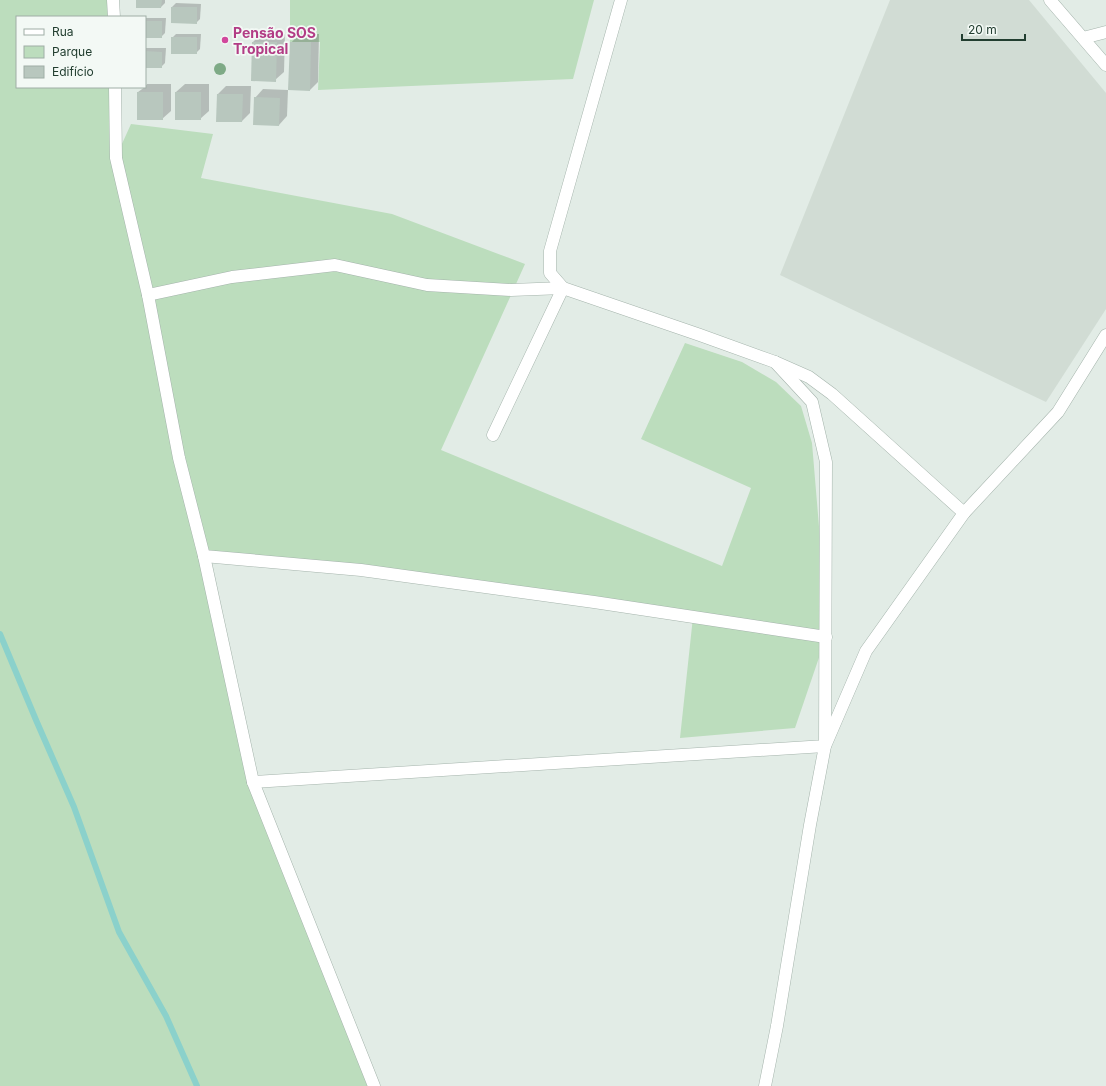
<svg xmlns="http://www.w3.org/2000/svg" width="1106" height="1086" viewBox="0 0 1106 1086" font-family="Inter,sans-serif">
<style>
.built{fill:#d1dcd4}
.green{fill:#bcddbd}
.shadow{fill:#0003}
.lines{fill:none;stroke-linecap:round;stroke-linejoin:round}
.stream{stroke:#8bd1cb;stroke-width:6}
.building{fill:#b8c7be}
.minor-casing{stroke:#a5b4ac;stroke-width:13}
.minor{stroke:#fff;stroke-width:12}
.tree{fill:#7eaa86}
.hotel-dot{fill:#d1479c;stroke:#f3f9f5;stroke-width:1.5}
.labels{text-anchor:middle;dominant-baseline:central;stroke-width:3.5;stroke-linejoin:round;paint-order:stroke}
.hotel-label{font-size:14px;font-weight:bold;fill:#b23c85;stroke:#f3f9f5;text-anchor:start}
</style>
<rect width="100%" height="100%" fill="#e2ece6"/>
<path class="built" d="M890 0H1029L1106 93V309L1046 402 780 275Z"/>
<g class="green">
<path d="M0 0H113L114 17H17V87H115L116 157 131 124 213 134 201 178 392 214 525 264 441 450 722 566 751 488 641 439 685 343 742 362 776 382 801 406 812 443 826 610V637L795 728 680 738 693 617 204 556 253 782 374 1086H0Z"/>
<path d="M290 0H594L573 79 318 90 320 42H290Z"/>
</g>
<g class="shadow">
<path d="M137 0H165V3L161 7Z"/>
<path d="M176 3 201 4 200 19 196 23 172 7Z"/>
<path d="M145 18H166L165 33 161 37H145Z"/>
<path d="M176 34H201L200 49 196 53 172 38Z"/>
<path d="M261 34H285L284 72 275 80 253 42Z"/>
<path d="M299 34H319L318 82 310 90 291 43Z"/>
<path d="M145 48H166L165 63 161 67H145Z"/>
<path d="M147 84H171V111L162 119 138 92 145 87Z"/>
<path d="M185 84H209V111L200 119 176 92Z"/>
<path d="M226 86H251L250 113 242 121 218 94Z"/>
<path d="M263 89 288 90 287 116 279 125 255 98Z"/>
</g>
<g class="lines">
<path class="stream" d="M0 634 36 720 74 807 119 932 166 1016 197 1086"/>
</g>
<g class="building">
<path d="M136 0H162L161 8H136Z"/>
<path d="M171 7H197V24L171 23Z"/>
<rect x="145" y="21" width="17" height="17"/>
<rect x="171" y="37" width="26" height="17"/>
<path d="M252 42H277L276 82 251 81Z"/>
<path d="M290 42H311L310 91 288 90Z"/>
<path d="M145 51 162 52V68H145Z"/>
<rect x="137" y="92" width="26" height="28"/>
<rect x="175" y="92" width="26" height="28"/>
<path d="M217 94H243L242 122H216Z"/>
<path d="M254 97 280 98 279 126 253 125Z"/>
</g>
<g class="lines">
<defs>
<g id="minor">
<path d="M113 0 114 17"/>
<path d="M1050 0 1106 65"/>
<path d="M1083 38 1106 32"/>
<path d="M115 87 116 158 148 295 179 458 204 556 361 570 594 602 826 637"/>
<path d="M148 295 232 277 335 265 427 285 511 290 563 288 700 335 775 362 809 377 832 394 964 513"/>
<path d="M493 435 563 288 550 273V251L621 0"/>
<path d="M204 556 253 782 374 1086"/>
<path d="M253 782 825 746 826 462 812 402 775 362"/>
<path d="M765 1086 777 1026 810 825 825 746 866 651 964 513 1058 412 1106 335"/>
</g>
</defs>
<use href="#minor" class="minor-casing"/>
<use href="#minor" class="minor"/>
</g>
<circle class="tree" cx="220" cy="69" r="6"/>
<circle class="hotel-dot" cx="225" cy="40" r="4"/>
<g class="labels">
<g class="hotel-label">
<text x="233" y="32">Pensão SOS<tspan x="233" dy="16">Tropical</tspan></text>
</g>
</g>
<rect x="16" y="16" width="130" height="72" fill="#f3f9f5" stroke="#9faea6"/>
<rect x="24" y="29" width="20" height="6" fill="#ffffff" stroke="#9faea6"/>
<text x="52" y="36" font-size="12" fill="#223e30">Rua</text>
<rect x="24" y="46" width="20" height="12" fill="#bcddbd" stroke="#9faea6"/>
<text x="52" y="56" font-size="12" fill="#223e30">Parque</text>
<rect x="24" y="66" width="20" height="12" fill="#b8c7be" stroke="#9faea6"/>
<text x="52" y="76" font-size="12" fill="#223e30">Edifício</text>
<path d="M962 34v6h63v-6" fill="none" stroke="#223e30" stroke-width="2"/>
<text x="968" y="34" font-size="12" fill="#223e30" stroke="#f3f9f5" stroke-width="3" paint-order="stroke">20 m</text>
</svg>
